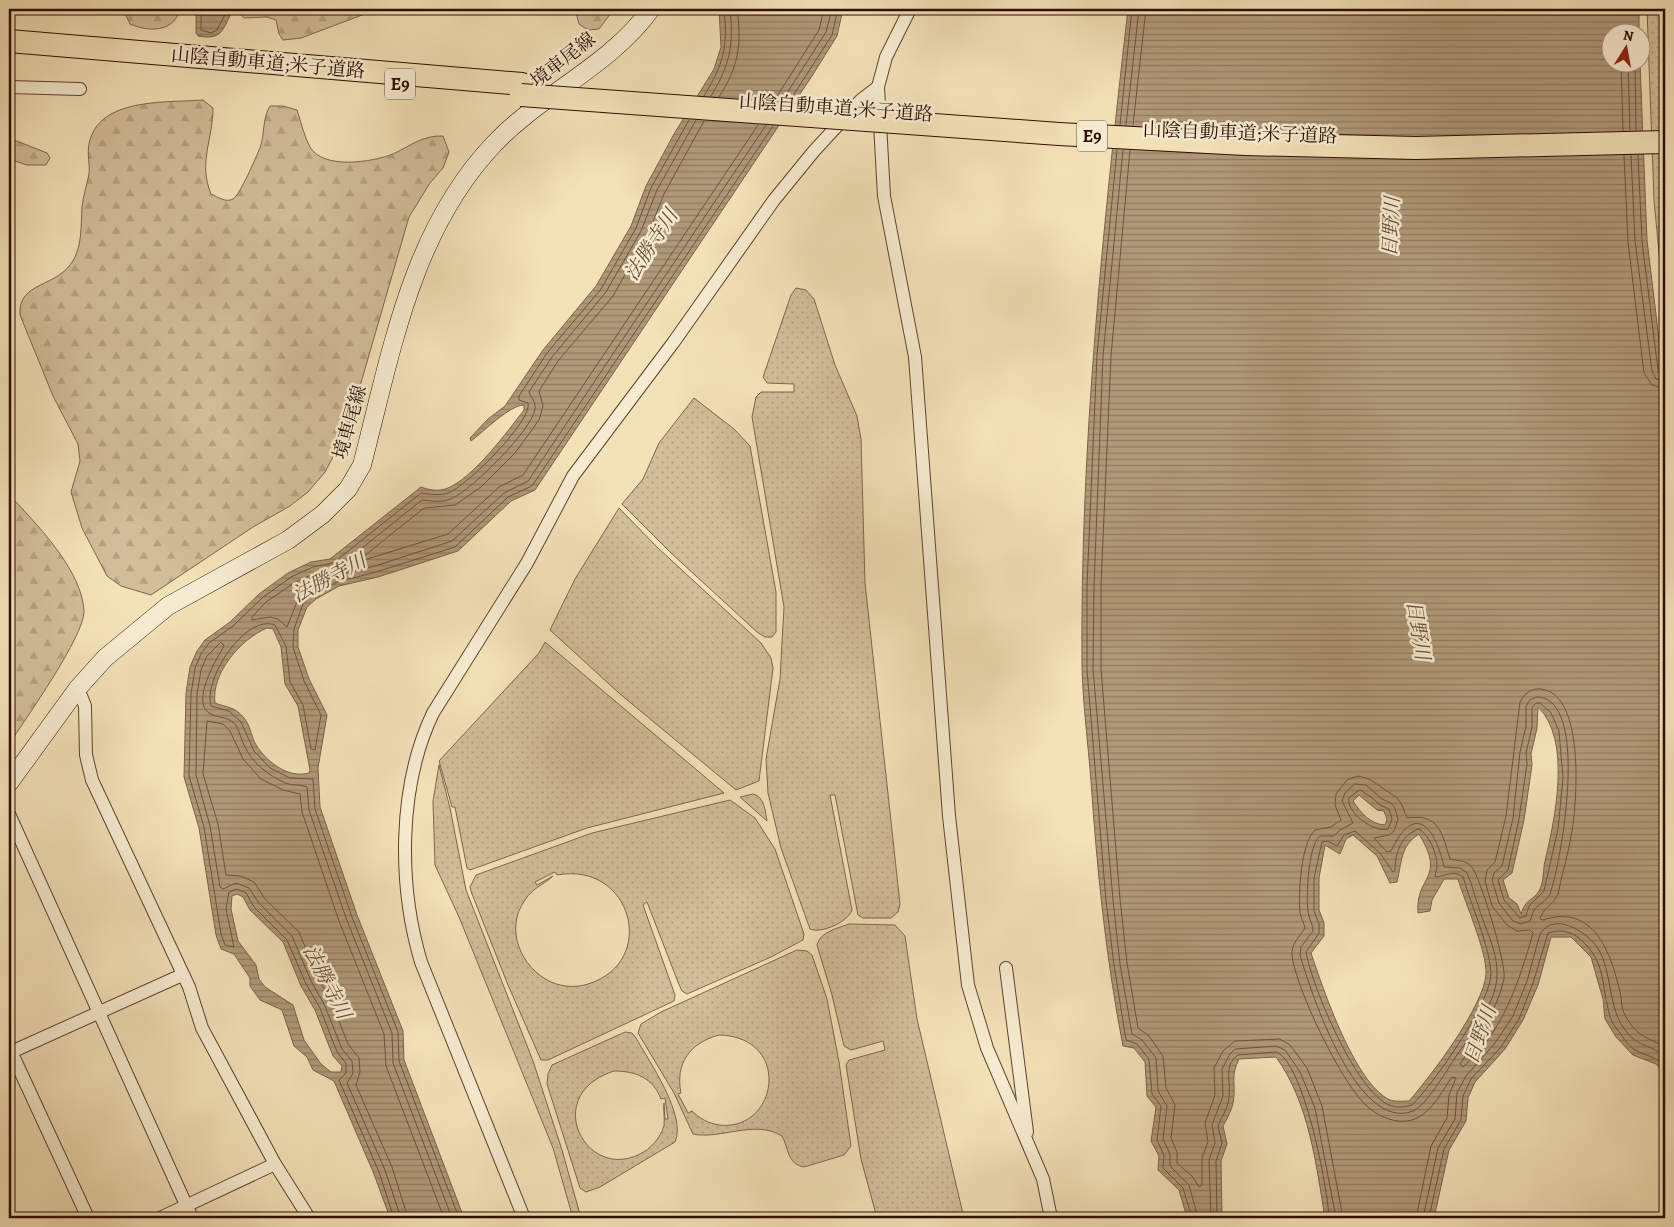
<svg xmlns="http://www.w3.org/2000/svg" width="1674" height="1227" viewBox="0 0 1674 1227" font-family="Alegreya,'Noto Serif JP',serif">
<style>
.grass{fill:url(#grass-dots);stroke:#7f654c;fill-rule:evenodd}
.forest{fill:url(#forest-firs);stroke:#7f654c}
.water{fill:url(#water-rules);stroke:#7c6149;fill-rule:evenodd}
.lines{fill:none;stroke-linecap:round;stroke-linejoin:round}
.shore{stroke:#6e533c;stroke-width:1}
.minor-casing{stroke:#5e422e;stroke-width:14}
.secondary-casing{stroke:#2d0d00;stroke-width:19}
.motorway-casing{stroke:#2d0d00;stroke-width:24}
.minor{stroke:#f7ecd1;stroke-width:12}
.secondary{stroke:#f7ecd1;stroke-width:18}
.motorway{stroke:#f3e1b8;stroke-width:22}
.motorway-bridge-casing{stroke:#2d0d00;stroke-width:24;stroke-linecap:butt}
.motorway-bridge{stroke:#f3e1b8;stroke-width:22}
.labels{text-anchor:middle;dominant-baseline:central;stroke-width:5;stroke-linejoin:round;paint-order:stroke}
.shield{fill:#f7ecd1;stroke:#6a503f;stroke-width:1}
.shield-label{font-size:18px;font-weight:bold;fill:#2d0d00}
.street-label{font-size:19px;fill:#2d0d00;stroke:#f7ecd1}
.water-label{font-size:20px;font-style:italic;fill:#684c36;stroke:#f7ecd1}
</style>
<defs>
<pattern id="grass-dots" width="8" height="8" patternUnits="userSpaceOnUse" patternTransform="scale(1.25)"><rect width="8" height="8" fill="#d1bd99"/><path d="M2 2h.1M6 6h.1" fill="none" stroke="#b4a182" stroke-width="1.8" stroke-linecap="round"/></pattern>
<pattern id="forest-firs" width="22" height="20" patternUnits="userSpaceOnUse" patternTransform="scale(1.25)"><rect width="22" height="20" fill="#d1bd99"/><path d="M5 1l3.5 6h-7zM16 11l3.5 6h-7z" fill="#b4a182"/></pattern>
<pattern id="water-rules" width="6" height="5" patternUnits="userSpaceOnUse" patternTransform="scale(1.25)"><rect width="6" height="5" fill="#b09979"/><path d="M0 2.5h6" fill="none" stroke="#907b61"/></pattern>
</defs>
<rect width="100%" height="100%" fill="#f3e1b8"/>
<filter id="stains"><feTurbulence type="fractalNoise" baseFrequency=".004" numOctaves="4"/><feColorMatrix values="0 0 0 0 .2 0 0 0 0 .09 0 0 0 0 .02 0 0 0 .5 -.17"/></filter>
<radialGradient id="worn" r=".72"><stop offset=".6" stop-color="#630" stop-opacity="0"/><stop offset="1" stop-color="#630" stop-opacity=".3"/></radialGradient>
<g class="grass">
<path d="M1647 9H1665V316L1654 200Z"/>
<path d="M796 288 806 290 814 299 835 365 857 416 861 439 865 583 900 904 898 912 891 918H863L858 915 835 795H830L852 910C848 922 821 934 810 929L781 848 768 793 766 759 780 679 784 607 752 417 756 397 761 392H794V384L767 383 763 377 791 295Z"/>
<path d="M694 398 734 429 750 446 776 592V632L772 637H765L757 632 671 553 622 504 643 479 659 443Z"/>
<path d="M619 508 658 548 761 643 771 658 773 668 759 781 736 790 620 694 550 630 575 579Z"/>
<path d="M545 642 724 793 587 828 470 870 467 868 455 807H452L439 761 539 653Z"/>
<path d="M439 765 450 808 466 890 533 1061 562 1150 581 1218H573L553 1148 459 917 435 865 433 801Z"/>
<path d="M753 794C765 797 765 811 767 821L740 797Z"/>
<path d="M730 800 755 818 775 849 804 934 803 940 771 957 687 994 682 991 678 982 647 902 643 905 675 995 674 1001 548 1060H541L508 985 472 894 470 887 476 875 592 833ZM555 872 557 875C632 861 659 962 588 984 576 988 563 987 551 982 521 968 504 929 525 900 532 888 545 884 553 876L537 885 535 882Z"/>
<path d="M849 924 895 925 905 936 917 1019 964 1218H877L861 1159 846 1065 849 1060 885 1050 883 1041 851 1050 844 1046 832 995 817 945C820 932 838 928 849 924Z"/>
<path d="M797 950 807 951 812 955 827 999 839 1062 851 1146 844 1155 804 1167C787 1164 789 1149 782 1136 754 1119 721 1140 693 1134L674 1093 638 1033 641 1024 661 1012ZM719 1035C793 1037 778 1132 719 1125 708 1123 700 1119 692 1111L688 1113 678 1094 681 1093C675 1063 690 1043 719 1035Z"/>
<path d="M625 1032 632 1033 636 1038C649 1061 687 1116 675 1142L600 1187 586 1192 580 1188 547 1084 548 1074 552 1065ZM614 1071C636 1071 653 1078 661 1099L665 1098 668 1119H665L664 1103C663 1109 665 1118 664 1126 660 1138 651 1149 640 1154 586 1182 540 1095 614 1071Z"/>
</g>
<g class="forest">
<path d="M123 9H180C174 33 148 32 130 24Z"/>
<path d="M240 9H378L301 38 283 40 279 34 276 20 267 17 244 18 239 13Z"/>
<path d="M575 9H614L599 29 588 30 579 24Z"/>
<path d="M203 100 213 108C213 140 198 162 211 194 218 197 226 203 233 199 240 195 256 157 260 148 265 134 262 119 270 106H283L297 110C301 122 304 136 310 147 323 170 373 162 393 154 410 146 423 135 443 136L449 152 443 168 430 183 409 217 347 431 325 472 308 492 290 506 253 527 151 595 121 586 107 576 82 528 71 492 80 461 78 444 53 396 20 315C18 280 58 289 74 259 82 244 81 225 82 207 83 196 87 185 89 174 90 164 87 155 89 144 98 97 166 103 203 100Z"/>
<path d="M9 138 47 153 50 158 46 165H27L9 159Z"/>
<path d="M9 499 16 502C41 529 82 572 84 611 85 635 25 720 9 744Z"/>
</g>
<g class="water">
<path d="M196 9H234C222 27 225 41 198 36L196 33Z"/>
<path d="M719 9H843L837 36 812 76 535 490 511 501 458 551 378 577 339 586 316 599 307 607 298 630V647L309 679 327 715 318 768 320 807 357 915 403 1031 404 1060 464 1218H390L374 1174 334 1081 313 1070 307 1057 294 1046 282 1010 260 1000 250 986V978L234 954 221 949 216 935 199 828 184 777 186 693 190 667 197 651 205 640 230 622 259 594 288 573 311 562 330 559 421 487C429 490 439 492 448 488 474 477 507 432 524 410V405C510 405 483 432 471 441L470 438 488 419 505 406 543 350 596 286 631 226 646 186 674 134 714 69 721 47ZM267 628 273 629 281 647 285 684 298 706 310 770 309 773C288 779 265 761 255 743 251 735 250 725 244 718 234 706 228 708 215 703 211 673 241 639 267 628ZM237 894 243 897 250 910 283 942 301 986 315 1010 333 1056 342 1066 341 1072H331L321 1064 304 1040 293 1005 265 987 259 979 256 965 238 941 231 909 232 896Z"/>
<path d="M1128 9H1639V32H1612V62L1640 63 1647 240 1665 389V1074L1656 1064 1633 1055 1616 1037 1605 1019 1603 999 1591 957 1571 937H1551L1538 985 1523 1020 1505 1049 1475 1082 1468 1098 1466 1121 1449 1150 1434 1218H1325C1316 1163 1309 1103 1276 1057L1239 1059C1231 1076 1235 1078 1234 1095 1234 1106 1228 1117 1223 1126L1227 1144 1221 1161 1222 1218H1187L1179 1190 1158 1170 1159 1156 1151 1141 1156 1107 1147 1096 1145 1062 1134 1048 1123 1046C1106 959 1097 870 1091 781 1088 743 1083 705 1082 667 1080 446 1103 227 1128 9ZM1538 707C1572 740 1555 819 1545 861 1543 869 1544 883 1539 891 1532 902 1526 898 1521 914L1517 904 1509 898 1503 880 1512 873 1524 820 1532 765 1531 754 1537 728ZM1359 795 1377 810 1384 811 1387 819 1385 825C1370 824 1361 813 1353 801ZM1419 834C1447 880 1415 875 1418 913L1430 911 1432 900 1444 879H1458C1465 903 1487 951 1486 974 1484 1006 1431 1076 1409 1101 1403 1101 1395 1102 1390 1100 1355 1084 1323 989 1311 953L1324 936V923L1319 910V878L1325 845 1340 854 1346 839 1353 835 1377 856 1390 883 1397 882C1402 862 1400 846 1419 834Z"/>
</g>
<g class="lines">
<g class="shore">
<path d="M201 9V30L211 33 217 30 228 9"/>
<path d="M1621 62 1623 131"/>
<path d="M1628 62 1630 130"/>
<path d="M1635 62 1636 130"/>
<path d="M704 96C724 63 728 47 724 9"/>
<path d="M711 96C730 65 734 45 730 9"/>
<path d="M719 97C739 66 742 44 737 9"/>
<path d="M774 101 819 30 824 9"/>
<path d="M782 101 826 32 832 9"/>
<path d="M789 102 832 35 838 9"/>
<path d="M696 120 657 190 641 231 606 292 552 357 529 392C531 398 536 401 535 409 533 429 472 489 453 498 443 503 432 501 422 500L337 568 315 573 294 583 266 602 252 617V620L270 617 278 619 287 627 297 602 310 589 335 576 375 566 452 541 504 493 528 481 766 125"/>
<path d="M704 121 664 194 648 234 613 296 558 361 539 391 543 406 539 420 515 453 481 487 455 505 424 508 364 556V560L448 534 499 487 523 475 758 125"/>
<path d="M1120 125 1132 9"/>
<path d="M1126 125 1139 9"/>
<path d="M1133 125 1146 9"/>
<path d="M1117 150 1097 355 1087 585V670L1106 901 1114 965 1126 1040 1137 1044 1149 1059 1152 1094 1161 1106 1157 1140 1164 1155 1163 1168 1183 1188 1192 1218"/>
<path d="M1123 150 1103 356 1094 585 1093 669 1113 900 1120 964 1132 1034 1142 1040 1156 1058 1158 1091 1167 1106 1163 1139 1170 1154V1166L1189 1185 1198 1218"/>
<path d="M1130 150 1111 356 1101 585V669L1120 899 1127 963 1138 1028 1149 1036 1163 1056 1166 1088 1175 1105 1171 1138 1177 1152V1163L1192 1176 1199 1187 1202 1185V1158L1208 1142 1205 1123 1215 1095 1214 1068 1223 1051 1235 1041 1280 1039 1290 1045 1307 1068 1322 1106 1343 1218"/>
<path d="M1624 155 1628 242 1644 373 1652 385 1665 389"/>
<path d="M1631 155 1635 241 1652 371 1656 379 1665 382"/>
<path d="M1638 155 1642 241 1658 370 1660 374 1665 375"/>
<path d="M1537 697C1591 697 1561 863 1550 894 1547 901 1538 904 1534 910 1532 914 1532 917 1530 921L1521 924 1513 921 1499 903 1492 880 1494 873 1502 866 1513 818 1520 752 1526 726V706L1530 700Z"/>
<path d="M1540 703 1551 713 1559 731 1563 778 1558 829 1544 891 1529 906 1526 916 1520 918 1504 900 1498 880 1508 870 1519 819 1527 764 1526 753 1532 727V708L1535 704Z"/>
<path d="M1355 784 1366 785 1382 799 1391 803 1395 808 1398 819 1394 831 1389 835 1374 838 1387 852 1391 851C1415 801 1435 827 1444 867L1460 868 1467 873C1472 883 1474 895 1478 905 1484 927 1498 951 1497 974 1497 1004 1471 1034 1455 1058 1447 1070 1425 1107 1413 1111 1357 1133 1311 993 1300 955L1301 947 1313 931C1313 924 1309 919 1308 912 1306 897 1308 845 1320 836H1334L1340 830 1353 823 1342 801 1345 793Z"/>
<path d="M1360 790 1371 797 1380 805 1389 809 1392 819 1388 829C1374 833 1345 812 1349 798Z"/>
<path d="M1419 829C1429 834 1437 854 1437 865 1437 870 1435 873 1435 877 1443 877 1454 869 1463 877 1472 908 1488 941 1491 972 1493 1000 1432 1086 1412 1105 1406 1107 1395 1108 1389 1105 1356 1091 1312 987 1306 952L1319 933V924L1314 911V878L1322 842 1328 841 1337 846 1344 835 1355 831 1380 853 1393 872 1395 870C1395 854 1401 834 1419 829Z"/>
<path d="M394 1218 379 1172 339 1080 346 1073V1063L337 1052 320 1008 306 984 287 940 254 907 246 893 237 889 229 892 226 909 234 947 225 945 221 934 204 827 189 776 191 694 195 668 201 654 209 643 233 626 262 598 291 577 313 567 333 563 421 493C430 494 439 496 448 493 466 487 533 420 528 403L519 400V396L547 353 601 289 636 228 651 188 689 120"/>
<path d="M401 1218 385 1170 347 1083 353 1073 352 1061 342 1049 325 1006 311 981 292 936 259 903 249 888 236 883 223 889 220 887 210 826 196 775 197 694 201 670 207 656 221 642 224 646C217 658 189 704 211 714 221 719 230 716 237 727 240 733 241 739 244 745 252 763 268 775 285 783 292 786 301 784 307 787L309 810 346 918 392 1033 393 1063 452 1218"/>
<path d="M408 1218 392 1167 356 1085 360 1072 359 1058 348 1044 332 1003 318 978 299 932 265 899 254 882 241 876 226 875 218 824 203 774 207 721 223 724 230 731 243 759 261 779 283 790 300 794 302 812 339 921 384 1034 386 1066 444 1218"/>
<path d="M459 1218 399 1061 398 1032 352 917 315 809 313 779 290 778 270 768 254 751 241 722 229 711 211 706C203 679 245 614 275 625L286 646 290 682 303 705 311 749 315 750 321 715 304 681 293 647 294 629 303 604 313 594 337 582 376 572 455 547 508 497 532 486 773 126"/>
<path d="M1211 1218 1209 1160 1215 1143 1212 1125 1223 1096 1222 1069 1230 1054 1235 1049 1276 1046 1285 1050 1300 1072 1315 1108 1336 1218"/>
<path d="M1217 1218 1216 1161 1222 1143 1218 1126C1222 1116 1229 1107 1229 1096 1231 1080 1223 1066 1238 1055L1276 1052C1304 1062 1328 1189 1329 1218"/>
<path d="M1416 1218 1431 1146 1447 1118 1449 1095 1456 1078 1452 1077C1443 1090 1432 1111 1417 1118 1401 1126 1380 1118 1368 1107 1343 1087 1295 987 1292 955 1291 944 1300 936 1305 928 1304 923 1301 918 1300 913 1298 895 1301 842 1315 830L1331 827 1341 820 1335 805 1336 794 1347 780 1358 776 1369 779 1396 797 1401 803 1407 818C1439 813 1442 833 1450 859 1458 861 1465 860 1471 866 1480 875 1507 966 1504 979 1497 1011 1478 1037 1460 1064L1463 1067C1503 1032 1519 982 1533 933L1530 930 1517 931 1507 925 1492 906 1485 881 1487 870 1495 862 1506 816 1520 702C1524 694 1531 688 1541 689 1585 694 1577 801 1572 831 1569 852 1562 873 1558 894 1554 904 1542 909 1540 919L1543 920C1594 903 1611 953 1620 992 1622 1000 1621 1008 1625 1015 1637 1037 1645 1036 1665 1047"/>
<path d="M1423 1218 1438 1148 1455 1119 1457 1093 1466 1076 1495 1043 1513 1016 1527 981 1540 934C1555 909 1593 935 1601 954 1612 978 1609 1009 1625 1030 1639 1049 1652 1044 1665 1057"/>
<path d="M1429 1218 1444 1149 1461 1120 1463 1096 1471 1079 1501 1047 1519 1019 1533 983 1548 933C1560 929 1571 931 1580 939 1607 962 1601 987 1610 1016 1611 1022 1616 1028 1620 1033 1623 1038 1630 1047 1635 1050 1647 1057 1655 1055 1665 1067"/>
</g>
<defs>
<g id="minor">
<path d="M910 9 886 57 878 87 884 196 915 357 949 816 968 985 987 1048 1043 1179 1051 1218"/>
<path d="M9 87 80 89"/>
<path d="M78 688 85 706 86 755 92 780 189 987 202 1028 275 1164 309 1218"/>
<path d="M9 814 192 1218"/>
<path d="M1006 968 1027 1132"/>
<path d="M9 1047 88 1218"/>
<path d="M9 1053 182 975"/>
<path d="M160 1218 275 1164"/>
<path d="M524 1218 421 962C398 885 398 786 433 713L527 563 573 476 673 343 774 200 814 151 861 100 878 87"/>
</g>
<path id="secondary" d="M9 783 78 688 105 658 168 606 288 540 323 514 348 489 362 465C391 354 411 231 494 144 541 94 610 66 651 9"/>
<path id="motorway" d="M9 41 522 84"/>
</defs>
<use href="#minor" class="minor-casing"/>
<use href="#secondary" class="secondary-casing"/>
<use href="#motorway" class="motorway-casing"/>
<use href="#minor" class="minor"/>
<use href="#secondary" class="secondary"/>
<use href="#motorway" class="motorway"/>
<defs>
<path id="motorway-bridge" d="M521 95 1059 134 1245 144 1416 148 1665 142"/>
</defs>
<use href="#motorway-bridge" class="motorway-bridge-casing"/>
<use href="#motorway-bridge" class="motorway-bridge"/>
</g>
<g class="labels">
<g class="shield">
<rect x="385" y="68.5" width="30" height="31" rx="4"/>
<rect x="1077" y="120.5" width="30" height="31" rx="4"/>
</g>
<g class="shield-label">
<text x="400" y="84">E9</text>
<text x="1092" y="136">E9</text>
</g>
<g class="street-label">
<text transform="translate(563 60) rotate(-38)">境車尾線</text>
<text transform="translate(268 63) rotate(5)">山陰自動車道;米子道路</text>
<text transform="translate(836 108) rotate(4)">山陰自動車道;米子道路</text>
<text transform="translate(1240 133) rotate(2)">山陰自動車道;米子道路</text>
<text transform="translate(350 422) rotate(-74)">境車尾線</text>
</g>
<g class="water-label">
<text transform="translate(1391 227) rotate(-87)">日野川</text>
<text transform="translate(651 245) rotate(-57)">法勝寺川</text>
<text transform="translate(329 578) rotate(-28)">法勝寺川</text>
<text transform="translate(1418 630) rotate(81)">日野川</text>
<text transform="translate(327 982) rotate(63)">法勝寺川</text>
<text transform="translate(1480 1035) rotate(-71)">日野川</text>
</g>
</g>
<rect width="1674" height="1227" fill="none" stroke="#f3e1b8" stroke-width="30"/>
<rect x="10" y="10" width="1654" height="1207" fill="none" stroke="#2d0d00" stroke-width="2.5"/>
<rect x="15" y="15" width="1644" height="1197" fill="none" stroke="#2d0d00"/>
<g transform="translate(1626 48) rotate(11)"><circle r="24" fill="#f7ecd1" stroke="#a6937d"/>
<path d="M0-4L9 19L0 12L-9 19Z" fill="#8f2418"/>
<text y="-8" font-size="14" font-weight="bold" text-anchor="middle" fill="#2d0d00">N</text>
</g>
<rect width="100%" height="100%" filter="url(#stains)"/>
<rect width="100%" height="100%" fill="url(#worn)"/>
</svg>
